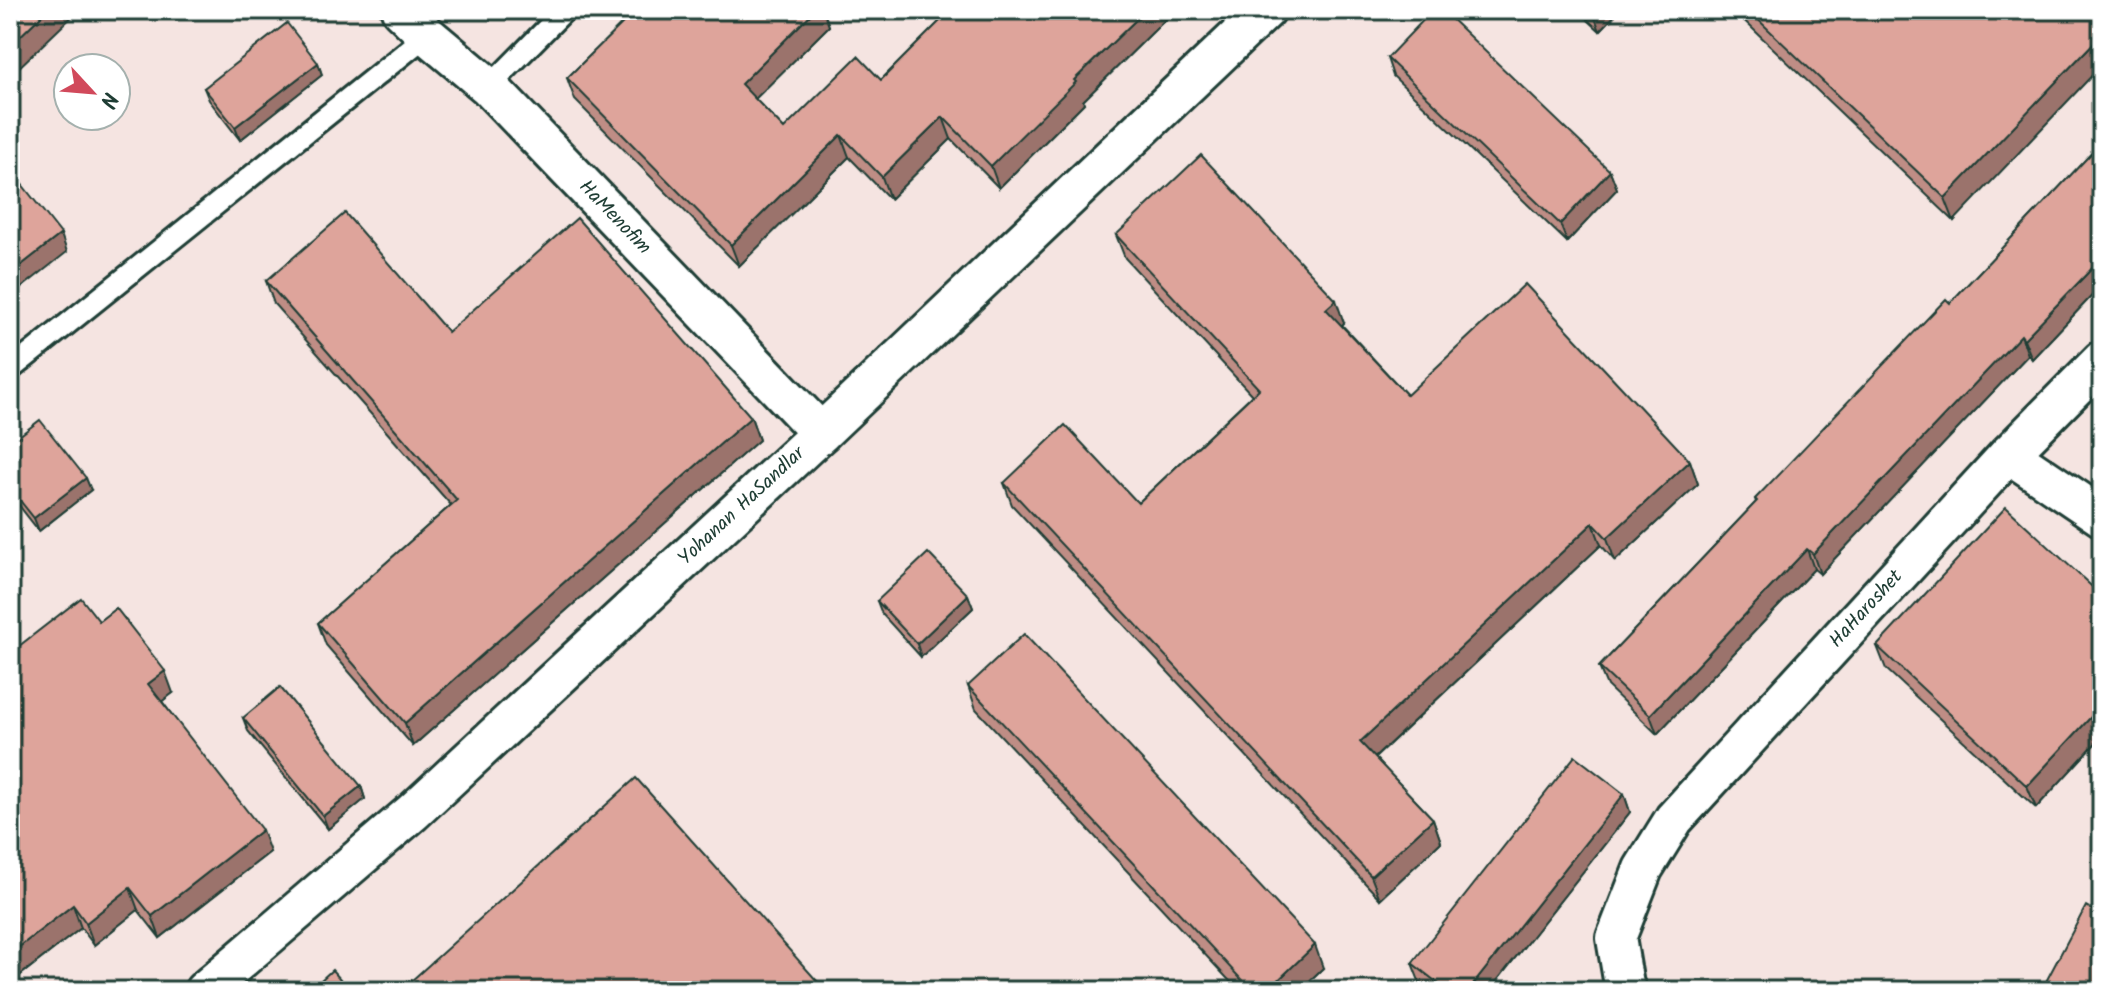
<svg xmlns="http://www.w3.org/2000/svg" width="2112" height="1001" viewBox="0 0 2112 1001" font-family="Kalam,sans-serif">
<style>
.built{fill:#f5e4e1;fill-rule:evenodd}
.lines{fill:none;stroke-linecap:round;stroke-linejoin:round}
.lane-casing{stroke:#1f3d34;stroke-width:26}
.street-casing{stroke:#1f3d34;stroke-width:44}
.lane{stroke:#fff;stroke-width:20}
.street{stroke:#fff;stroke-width:38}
.wall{fill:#bf8d85;stroke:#1f3d34;stroke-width:2}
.shaded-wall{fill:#9b736c;stroke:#1f3d34;stroke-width:2}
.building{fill:#dea49b;stroke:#1f3d34;stroke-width:2}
.labels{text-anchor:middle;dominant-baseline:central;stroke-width:6;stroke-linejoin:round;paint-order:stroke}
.street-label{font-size:20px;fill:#1f3d34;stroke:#fff}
</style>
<rect width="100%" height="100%" fill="#fff"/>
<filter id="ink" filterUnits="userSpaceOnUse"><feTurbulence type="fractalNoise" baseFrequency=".0125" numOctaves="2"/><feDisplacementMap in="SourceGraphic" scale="16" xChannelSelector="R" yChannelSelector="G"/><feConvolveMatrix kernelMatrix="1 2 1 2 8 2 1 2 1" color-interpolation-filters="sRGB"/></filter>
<g filter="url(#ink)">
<path class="built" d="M10 10H2102V991H10ZM68 68H116V116H68Z"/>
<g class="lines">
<defs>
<g id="lane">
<path d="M489 87 565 10"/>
<path d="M10 370 427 35"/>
</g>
<g id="street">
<path id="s1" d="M401 10 427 35 489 87 821 433"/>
<path d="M2009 454 2102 517"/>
<path id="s2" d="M204 991 413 812 821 433 1266 10"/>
<path id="s3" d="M1627 991 1624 985 1616 938 1643 869 1674 819 2009 454 2102 360"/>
</g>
</defs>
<use href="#lane" class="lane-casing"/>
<use href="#street" class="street-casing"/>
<use href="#lane" class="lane"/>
<use href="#street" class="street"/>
</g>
<g class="wall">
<path d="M636 10H823L829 26 755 99 784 129 881 80 951 10H1175L1083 101 1084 103 999 188 951 139 890 199 849 157 739 266 575 100 567 78Z"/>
<path d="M1577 10H1620L1600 31Z"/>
<path d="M1733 10H2102L1954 221Z"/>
<path d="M1387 58 1610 171 1617 189 1567 242 1393 76Z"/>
<path d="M318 63 322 75 240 140 209 100 204 88Z"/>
<path d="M2102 142V285L2032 359 2028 355 1820 574 1814 569 1657 734 1607 686 1599 667 1756 502 1755 499 1950 303Z"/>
<path d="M1116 235 1344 323 1342 325 1407 395 1690 461 1698 484 1615 561 1601 545 1375 758 1433 819 1441 842 1380 899 1012 505 1004 483 1138 503 1252 395 1125 258Z"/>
<path d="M266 281 751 417 759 440 413 746 326 645 318 623 451 505 274 304Z"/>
<path d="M10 443 91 490 39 531 10 494Z"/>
<path d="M968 595 973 608 921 657 882 614 877 601Z"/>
<path d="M2102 596V736L2036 808 1886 669 1877 646Z"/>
<path d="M10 653 173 693 162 701 270 852 160 938 138 910 94 945 81 928 14 980 10 975Z"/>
<path d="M968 686 1323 968 1299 991H1239L976 709Z"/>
<path d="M243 718 361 786 365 799 328 829 248 731Z"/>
<path d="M1624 794 1630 812 1489 991H1432L1419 981 1412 963Z"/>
</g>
<g class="shaded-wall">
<path d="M47 10H79L10 76V46Z"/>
<path d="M815 10H823L829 26 748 106 741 84Z"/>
<path d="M1146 10H1175L1083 101 1084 103 999 188 991 166 1074 80Z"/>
<path d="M1592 10H1620L1600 31Z"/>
<path d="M2102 34V65L1954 221 1945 198Z"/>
<path d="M318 63 322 75 240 140 235 127Z"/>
<path d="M943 117 951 139 890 199 882 177Z"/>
<path d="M841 135 849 157 739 266 731 245Z"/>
<path d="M1610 171 1617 189 1567 242 1560 224Z"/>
<path d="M61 234 67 252 10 297V274Z"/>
<path d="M2102 258V285L2032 359 2024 339Z"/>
<path d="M1336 300 1344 323 1335 332 1326 309Z"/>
<path d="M2021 335 2028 355 1820 574 1813 554Z"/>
<path d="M751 417 759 440 413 746 405 723Z"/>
<path d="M1690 461 1698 484 1615 561 1607 538Z"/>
<path d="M86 478 91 490 39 531 34 518Z"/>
<path d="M1593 523 1601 545 1368 764 1360 742Z"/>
<path d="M1807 549 1814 569 1657 734 1650 715Z"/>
<path d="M968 595 973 608 921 657 917 644Z"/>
<path d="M165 671 173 693 156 706 148 684Z"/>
<path d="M2102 705V736L2036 808 2027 786Z"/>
<path d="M361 786 365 799 328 829 323 816Z"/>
<path d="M1624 794 1630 812 1489 991H1468Z"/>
<path d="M1433 819 1441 842 1380 899 1371 876Z"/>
<path d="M262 830 270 852 160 938 152 916Z"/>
<path d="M130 888 138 910 94 945 86 923Z"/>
<path d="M73 905 81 928 14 980 10 969V954Z"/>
<path d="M1315 945 1323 968 1299 991H1267Z"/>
</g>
<g class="building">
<path d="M10 10H47L10 46Z"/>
<path d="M636 10H815L741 84 784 129 858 56 881 80 951 10H1146L1074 80 1076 82 991 166 943 117 882 177 841 135 731 245 567 78Z"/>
<path d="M1433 10H1442L1610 171 1560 224 1387 58Z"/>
<path d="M1748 10H2102V34L1945 198Z"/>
<path d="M287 23 318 63 235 127 204 88Z"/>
<path d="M2102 142V258L2024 339 2021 335 1813 554 1807 549 1650 715 1599 667 1757 501 1755 499 1946 299 1950 303Z"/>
<path d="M1201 155 1336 300 1326 309 1407 395 1525 284 1690 461 1607 538 1593 523 1360 742 1433 819 1371 876 1004 483 1065 425 1138 503 1259 389 1116 235Z"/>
<path d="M10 169 61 234 10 274Z"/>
<path d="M345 213 448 332 577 218 751 417 405 723 318 623 457 500 266 281Z"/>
<path d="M40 420 86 478 34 518 10 488V443Z"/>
<path d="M2006 507 2102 596V705L2027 786 1877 646Z"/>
<path d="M928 553 968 595 917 644 877 601Z"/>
<path d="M81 598 99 621 116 608 165 671 148 684 262 830 152 916 130 888 86 923 73 905 10 954V653Z"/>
<path d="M1024 634 1315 945 1267 991H1252L968 686Z"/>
<path d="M280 687 361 786 323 816 243 718Z"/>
<path d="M1575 756 1624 794 1468 991H1448L1412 963Z"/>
<path d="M636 778 826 991H400Z"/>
<path d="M2086 906 2102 915V991H2041Z"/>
<path d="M332 970 351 991H309Z"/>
</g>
</g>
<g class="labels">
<g class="street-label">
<text stroke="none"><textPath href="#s1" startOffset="298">HaMenofim</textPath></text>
<text stroke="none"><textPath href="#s2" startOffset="724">Yohanan HaSandlar</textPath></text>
<text stroke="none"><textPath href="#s3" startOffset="472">HaHaroshet</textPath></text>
</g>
</g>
<rect width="2112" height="1001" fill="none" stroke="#fff" stroke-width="40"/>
<rect x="20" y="20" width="2072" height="961" fill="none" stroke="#1f3d34" stroke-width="3" filter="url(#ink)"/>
<g transform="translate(92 92) rotate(116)"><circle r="38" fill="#ffffff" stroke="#a5b1ae" stroke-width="2"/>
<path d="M0-6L14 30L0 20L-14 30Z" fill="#d1495b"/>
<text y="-12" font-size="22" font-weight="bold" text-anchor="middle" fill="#1f3d34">N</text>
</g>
</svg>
